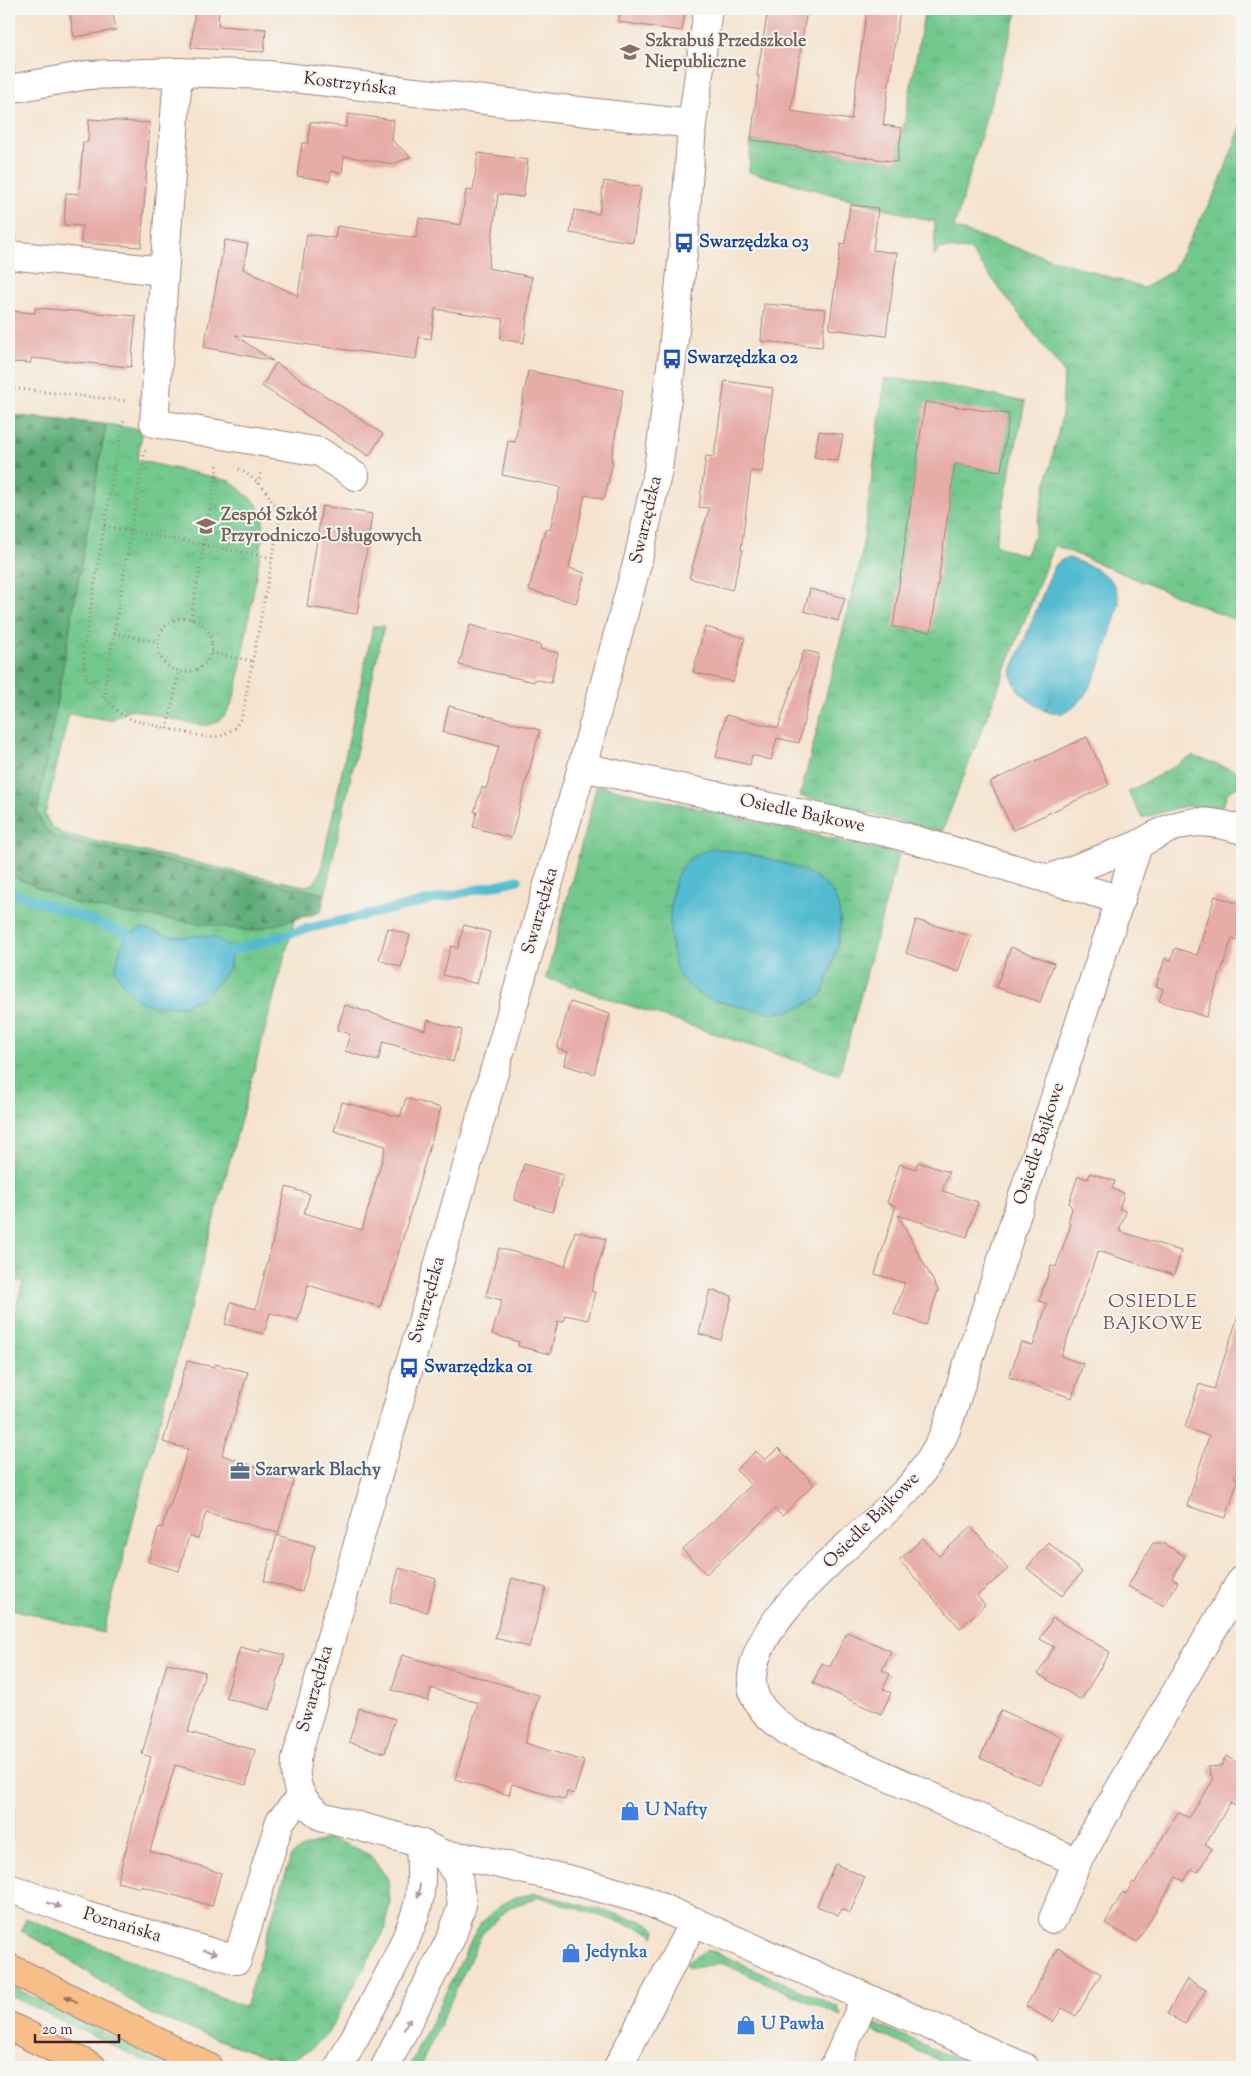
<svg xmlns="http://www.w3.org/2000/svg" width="1251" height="2076" viewBox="0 0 1251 2076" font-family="'Sorts Mill Goudy',serif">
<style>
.grass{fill:url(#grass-tufts);stroke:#5e745c}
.forest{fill:url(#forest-firs);stroke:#546652}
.water{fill:#53bbd0;stroke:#4e6d7e}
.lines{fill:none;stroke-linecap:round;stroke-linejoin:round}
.stream{stroke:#53bbd0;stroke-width:9}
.building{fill:#e7aca8}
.minor-casing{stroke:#a0817c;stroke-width:30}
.major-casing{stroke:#a0817c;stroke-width:30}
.path{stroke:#a0817c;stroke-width:3;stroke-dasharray:1 4;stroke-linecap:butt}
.minor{stroke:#fff;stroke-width:28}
.major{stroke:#f7be87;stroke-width:28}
.oneway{fill:#ae9aa0}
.oneway2{fill:#a06e59}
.labels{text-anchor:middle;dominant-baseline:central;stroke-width:4;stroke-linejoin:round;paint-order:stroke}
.education-label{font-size:18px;font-weight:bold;fill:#785e54;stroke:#f6f6f2;text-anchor:start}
.street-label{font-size:18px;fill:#4a1f2b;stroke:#f6f6f2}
.transit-label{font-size:18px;font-weight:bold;fill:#164399;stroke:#f6f6f2;text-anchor:start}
.service-label{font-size:18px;font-weight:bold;fill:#4e5e75;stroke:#f6f6f2;text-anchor:start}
.shop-label{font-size:18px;font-weight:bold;fill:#366cbe;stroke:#f6f6f2;text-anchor:start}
.neighbourhood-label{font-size:19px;letter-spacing:1px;fill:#815057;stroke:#f6f6f2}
</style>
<defs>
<pattern id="grass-tufts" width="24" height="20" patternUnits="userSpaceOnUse" patternTransform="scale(1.25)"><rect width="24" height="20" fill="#72c88d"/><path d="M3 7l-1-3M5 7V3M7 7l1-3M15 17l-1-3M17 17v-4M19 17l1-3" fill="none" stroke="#64ab7a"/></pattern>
<pattern id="forest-firs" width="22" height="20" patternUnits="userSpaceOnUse" patternTransform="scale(1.25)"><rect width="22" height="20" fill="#5dac78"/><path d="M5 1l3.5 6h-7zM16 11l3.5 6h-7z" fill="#4f8b63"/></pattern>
</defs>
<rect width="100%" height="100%" fill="#f6f6f2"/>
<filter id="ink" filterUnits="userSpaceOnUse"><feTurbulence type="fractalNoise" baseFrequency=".02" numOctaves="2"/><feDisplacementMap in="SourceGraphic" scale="10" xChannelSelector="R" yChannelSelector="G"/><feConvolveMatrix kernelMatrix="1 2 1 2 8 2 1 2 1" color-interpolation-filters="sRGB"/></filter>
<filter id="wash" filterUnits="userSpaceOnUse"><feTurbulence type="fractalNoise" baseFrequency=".0096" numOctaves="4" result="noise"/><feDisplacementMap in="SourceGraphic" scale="20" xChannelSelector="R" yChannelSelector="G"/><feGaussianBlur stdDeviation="1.12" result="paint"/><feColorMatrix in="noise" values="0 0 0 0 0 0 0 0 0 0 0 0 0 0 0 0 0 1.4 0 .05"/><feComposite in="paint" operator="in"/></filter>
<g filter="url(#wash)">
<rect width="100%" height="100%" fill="#f5e3ce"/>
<g class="grass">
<path d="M925 9H1018L954 228 1144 288 1173 270 1217 189 1242 124V623L1054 545 942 832 800 796 861 559 885 378 929 382 1025 402 995 545 1025 556 1034 536 1062 415 1064 373 970 250 940 248 934 257 935 222 749 172 751 140 897 162Z"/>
<path d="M106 424 143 430 137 460 230 481 256 503 263 518V536L237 687C233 702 226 723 207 725 197 727 145 712 131 709L111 720 69 714 45 815 50 825 62 834 304 886 313 884 320 874 373 626H384L325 894 56 838 46 830 37 813Z"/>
<path d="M1193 756 1242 773V785L1228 792 1222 807 1185 806 1142 818 1128 792Z"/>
<path d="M597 785 899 854 839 1075 546 978Z"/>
<path d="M9 875 75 903 253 931 295 918 103 1633 9 1608V1332L23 1282 9 1278Z"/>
<path d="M325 1839 346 1844 370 1855 388 1879 390 1901 386 1928 328 2033 310 2050 290 2060 265 2057 150 2014 50 1947 21 1931 26 1918 245 2007 291 1856 303 1848Z"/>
<path d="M536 1893 646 1922 653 1927 656 1931 654 1937 651 1932 540 1897 510 1907 482 1934 420 2067H409L479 1925 502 1904 516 1897Z"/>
<path d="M706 1950 716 1952 838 2007 841 2016 721 1963 688 1969 686 1963Z"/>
<path d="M9 1985 174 2067H157L9 1995Z"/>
<path d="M874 2023 975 2067H954L866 2028 868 2024Z"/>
</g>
<path class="forest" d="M9 415 106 424 37 813 46 830 56 838 325 894 321 912 253 931 122 913 75 903 9 875Z"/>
<g class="water">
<path d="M1069 558C1093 568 1118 573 1119 604 1108 637 1087 746 1034 704 1022 695 1011 686 1012 671L1054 566 1063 559Z"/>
<path d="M713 848C748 854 825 864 837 902 847 932 831 967 822 995 810 1002 798 1010 784 1012 769 1014 713 1002 699 994 694 991 686 983 682 979 666 957 666 890 681 868 688 857 702 852 713 848Z"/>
<path d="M143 928C152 930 161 935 170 936 197 940 212 926 232 951L230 967 220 980 204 997 182 1006 159 1007 138 1001 123 984 115 970 121 946 128 934Z"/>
</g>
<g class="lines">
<g class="stream">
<path d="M9 891 128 934"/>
<path d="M232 951 305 929 518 880"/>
</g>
</g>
<g id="blocks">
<g class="building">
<path d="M69 9H112L116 30 74 37Z"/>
<path d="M195 9H219L218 26 266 29 264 52 191 48Z"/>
<path d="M620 9H685L682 31 619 22Z"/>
<path d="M768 9H807L791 111 851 120 867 9H900L883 125 902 128 897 162 751 140 759 76H757Z"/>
<path d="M348 114 394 120 392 140 411 157 393 164 344 156 342 173 331 171 330 181 297 176 302 143H308L310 122 346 127Z"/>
<path d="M89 119 150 123 141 247 81 243 82 226 64 225 66 193 79 194 83 142H88Z"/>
<path d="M478 153 528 160 523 197 498 194 488 268 532 277 524 343 500 339 503 319 435 309 431 339 419 337 416 359 235 335 273 361 204 347 225 240 248 244 243 269 298 296 307 234 335 238 337 226 416 238 419 218 461 225 466 190 473 191Z"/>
<path d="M604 181 641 187 633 242 570 233 574 210 599 214Z"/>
<path d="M850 205 878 208 873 250 897 253 886 336 829 329 841 243 845 244Z"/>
<path d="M764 304 826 309 822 347 761 341Z"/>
<path d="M35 308 136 316 131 367 31 358V363L9 362V311L35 313Z"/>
<path d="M276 363 383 434 369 456 262 386Z"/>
<path d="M528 371 623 390 611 461 613 462 604 499 585 495 569 568 585 573 576 603 529 590 545 529 550 530 560 487 502 475 508 441 515 442Z"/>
<path d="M725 381 773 388 762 472 751 471 741 550H743L732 590 689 578 709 508 699 507 706 456 714 457Z"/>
<path d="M925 402 1009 414 1001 471 955 464 931 632 893 627Z"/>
<path d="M819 431 843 435 838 461 814 457Z"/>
<path d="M322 506 372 514 357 614 307 607Z"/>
<path d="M810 589 845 598 838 621 804 611Z"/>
<path d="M470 625 541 645 540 649 558 653 551 683 535 679 534 682 459 665Z"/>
<path d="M705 627 745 638 733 682 693 672Z"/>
<path d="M804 650 819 654 799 743 777 738 771 760 752 755 750 765 716 757 726 715 778 728Z"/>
<path d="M449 706 540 730 511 838 473 827 477 812H474L482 787 486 789 499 746 443 732Z"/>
<path d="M1087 737 1109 785 1013 830 990 782Z"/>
<path d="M1215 896 1242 905V942L1232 939 1206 1017 1159 1001 1163 989 1156 986 1165 958 1171 960 1175 948 1197 955Z"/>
<path d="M916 920 971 936 959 972 906 953Z"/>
<path d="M464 925 490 932 477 984 443 975 451 946 458 948Z"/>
<path d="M388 928 410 935 401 967 379 960Z"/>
<path d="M1011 947 1054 963 1040 1002 996 987Z"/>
<path d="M570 1002 610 1014 594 1074 564 1065 568 1052 557 1049Z"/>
<path d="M345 1005 425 1030 428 1020 462 1030 453 1062 383 1042 378 1061 345 1051 350 1034 337 1030Z"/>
<path d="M406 1098 441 1108 387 1292H385L380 1307 308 1285 298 1320 270 1313 264 1334 225 1324 231 1302 256 1309 286 1187 310 1194 304 1213 362 1230 386 1146 334 1131 342 1102 400 1117Z"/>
<path d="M918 1162 949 1172 942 1191 978 1202 967 1237 898 1215 938 1290 926 1325 894 1314 905 1283 875 1274 896 1206 887 1203 900 1164 916 1169Z"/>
<path d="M524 1164 563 1175 552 1212 514 1200Z"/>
<path d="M1090 1173 1115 1181 1112 1189 1124 1193 1119 1209 1126 1211 1119 1231 1181 1251 1174 1275 1098 1251 1061 1356 1083 1364 1072 1398 1009 1377 1021 1342 1033 1346 1047 1304 1039 1301 1051 1266 1056 1267 1071 1224 1068 1223 1072 1208 1069 1203 1078 1176 1088 1179Z"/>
<path d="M575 1231 606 1239 591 1291 595 1292 588 1320 565 1315 563 1322 558 1321 550 1354 518 1346 519 1342 492 1334 502 1300 486 1296 499 1248 565 1266Z"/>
<path d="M710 1290 732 1296 721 1340 699 1334Z"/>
<path d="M1238 1316H1242V1453L1234 1478 1238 1479 1226 1518 1187 1506 1209 1436 1185 1428 1199 1384 1214 1389Z"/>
<path d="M187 1361 214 1367 215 1364 248 1372 222 1455 294 1480 278 1533 206 1512 198 1539 189 1536 179 1571 148 1562 159 1527 162 1528 168 1506H170L188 1449 163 1442Z"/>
<path d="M778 1448 814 1484 782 1516 775 1509 706 1574 683 1550 751 1485 736 1470 756 1451 765 1460Z"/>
<path d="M971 1527 1008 1569 977 1596 985 1605 960 1628 899 1560 923 1538 939 1556Z"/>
<path d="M277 1535 315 1546 302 1592 264 1581Z"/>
<path d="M1048 1542 1082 1572 1062 1596 1027 1568Z"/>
<path d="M1153 1543H1162L1185 1556 1172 1578 1178 1582 1164 1606 1128 1586Z"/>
<path d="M399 1568 436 1579 427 1612 390 1602Z"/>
<path d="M512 1578 546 1588 529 1647 495 1638Z"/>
<path d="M1053 1618 1110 1652 1081 1700 1038 1674 1054 1647 1040 1639Z"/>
<path d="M847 1632 891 1651 882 1670 890 1674 883 1689 891 1693 881 1714 813 1683 822 1663 830 1667Z"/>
<path d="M240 1647 260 1652 261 1649 285 1655 270 1710 226 1698Z"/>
<path d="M402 1655 539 1695 525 1743 584 1761 574 1794 567 1792 565 1800 512 1784 509 1795 455 1779 478 1703 431 1688 428 1701 392 1690Z"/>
<path d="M167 1663 205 1672 188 1732 255 1750 246 1785 175 1765 150 1851 221 1873 212 1906 141 1886V1888L117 1882 151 1757 142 1754Z"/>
<path d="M359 1708 395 1719 385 1753 349 1742Z"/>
<path d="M1001 1710 1062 1737 1041 1785 980 1758Z"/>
<path d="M1226 1756 1242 1766V1810L1230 1803 1205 1845 1212 1848 1198 1872 1192 1869 1184 1881 1176 1877 1137 1942 1105 1923 1123 1892 1126 1894 1133 1882 1135 1883 1178 1812 1189 1818 1213 1780 1208 1767 1221 1766Z"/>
<path d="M835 1864 865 1877 850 1913 841 1909 838 1915 817 1906Z"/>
<path d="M1058 1948 1101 1974 1076 2016 1062 2008 1053 2022 1026 2006Z"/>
<path d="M1187 1979 1206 1990 1185 2024 1167 2014Z"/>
</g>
</g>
</g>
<g filter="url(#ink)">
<use href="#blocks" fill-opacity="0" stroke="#a0817c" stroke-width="1"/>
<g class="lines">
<defs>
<g id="minor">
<path d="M178 72 154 423 320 452 355 476"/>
<path d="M9 89 88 75 178 72 267 75 692 124"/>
<path d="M9 255 164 271"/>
<path d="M582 767 891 833 1121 900"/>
<path d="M1242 830C1198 816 1177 821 1138 845L946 1430C935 1453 922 1475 904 1493 861 1538 756 1613 752 1677 750 1704 771 1719 790 1733L1077 1862 1242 1579"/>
<path d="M1048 879 1138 845"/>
<path d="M444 1855 473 1858 575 1881 644 1900 1024 2067"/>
<path d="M9 1888 86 1916 237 1960 280 1821 302 1796"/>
<path d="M1053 1919 1077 1862"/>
<path d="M339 2067C364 2018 399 1964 416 1912 423 1890 421 1865 420 1843"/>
<path d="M385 2067 452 1936 462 1905 458 1876 444 1855 420 1843 321 1816C299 1800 294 1786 296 1759L582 767 638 560 658 470 672 359 684 243 692 124 708 9"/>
<path d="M618 2067 694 1921"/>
<path d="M834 2067 865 1999"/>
</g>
<g id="major">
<path d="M9 1968 208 2067"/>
<path d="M9 2026 92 2067"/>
</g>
</defs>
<use href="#minor" class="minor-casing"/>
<use href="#major" class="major-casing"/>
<g class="path">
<path d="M9 208V227"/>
<path d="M9 388 127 401"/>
<path d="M124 421 114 468 83 654 86 677 119 713 132 720 209 738 224 735 235 728 242 716 279 524C274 496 261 481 235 467"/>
<path d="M258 484 261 470"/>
<path d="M104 526 273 558"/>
<circle cx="185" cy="645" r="27"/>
<path d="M191 619 218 462"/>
<path d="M114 633 158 642"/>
<path d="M211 653 253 661"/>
<path d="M106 698 105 686 145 450"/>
<path d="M1046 712 1054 689"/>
<path d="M167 729 179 672"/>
</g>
<use href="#minor" class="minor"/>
<use href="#major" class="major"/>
</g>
<defs><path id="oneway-solid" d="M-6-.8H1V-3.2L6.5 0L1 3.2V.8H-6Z" transform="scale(1.25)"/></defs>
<g class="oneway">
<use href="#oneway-solid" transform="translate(419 1891) rotate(98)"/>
<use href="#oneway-solid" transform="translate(54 1905) rotate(19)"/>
<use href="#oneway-solid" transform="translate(210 1952) rotate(16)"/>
<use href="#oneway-solid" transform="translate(407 2024) rotate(-63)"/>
</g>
<use class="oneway2" href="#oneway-solid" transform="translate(71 1999) rotate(-154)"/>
</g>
<defs>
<symbol id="school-bare" viewBox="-9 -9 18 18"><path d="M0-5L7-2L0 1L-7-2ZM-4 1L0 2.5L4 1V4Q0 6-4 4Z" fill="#8d6e63" stroke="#f6f6f2" stroke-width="2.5" paint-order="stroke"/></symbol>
<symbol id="bus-bare" viewBox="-9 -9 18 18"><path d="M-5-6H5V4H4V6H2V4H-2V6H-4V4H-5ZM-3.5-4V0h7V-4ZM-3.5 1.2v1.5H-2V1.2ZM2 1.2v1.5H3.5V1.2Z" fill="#1a4fb4" stroke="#f6f6f2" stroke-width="2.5" paint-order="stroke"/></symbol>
<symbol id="office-bare" viewBox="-9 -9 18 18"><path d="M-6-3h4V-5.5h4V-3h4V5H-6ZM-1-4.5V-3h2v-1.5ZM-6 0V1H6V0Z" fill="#5c6f8a" stroke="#f6f6f2" stroke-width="2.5" paint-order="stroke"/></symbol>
<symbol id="shop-bare" viewBox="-9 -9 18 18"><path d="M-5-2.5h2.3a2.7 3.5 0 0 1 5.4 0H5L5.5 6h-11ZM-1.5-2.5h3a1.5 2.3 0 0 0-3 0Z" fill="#3f7fe0" stroke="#f6f6f2" stroke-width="2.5" paint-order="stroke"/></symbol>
</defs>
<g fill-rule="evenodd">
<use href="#school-bare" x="616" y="38" width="28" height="28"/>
<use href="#bus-bare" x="670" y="229" width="28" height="28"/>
<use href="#bus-bare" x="658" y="345" width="28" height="28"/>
<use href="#school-bare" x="192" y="512" width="28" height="28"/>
<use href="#bus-bare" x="395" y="1354" width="28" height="28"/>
<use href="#office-bare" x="226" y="1457" width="28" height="28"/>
<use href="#shop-bare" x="616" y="1797" width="28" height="28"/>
<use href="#shop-bare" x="557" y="1939" width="28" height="28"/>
<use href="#shop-bare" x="732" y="2011" width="28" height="28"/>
</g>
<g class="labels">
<g class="education-label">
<text x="645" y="42">Szkrabuś Przedszkole<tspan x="645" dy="21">Niepubliczne</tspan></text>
<text x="221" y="516">Zespół Szkół<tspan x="221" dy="21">Przyrodniczo-Usługowych</tspan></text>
</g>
<g class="street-label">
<text transform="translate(350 85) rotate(7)">Kostrzyńska</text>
<text transform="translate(647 520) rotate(-77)">Swarzędzka</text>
<text transform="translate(802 814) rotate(12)">Osiedle Bajkowe</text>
<text transform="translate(541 911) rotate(-74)">Swarzędzka</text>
<text transform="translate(1040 1144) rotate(-72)">Osiedle Bajkowe</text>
<text transform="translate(428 1300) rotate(-74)">Swarzędzka</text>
<text transform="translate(872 1521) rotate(-45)">Osiedle Bajkowe</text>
<text transform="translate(316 1689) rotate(-74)">Swarzędzka</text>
<text transform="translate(122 1926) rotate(17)">Poznańska</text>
</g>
<g class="transit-label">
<text x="699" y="243">Swarzędzka 03</text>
<text x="687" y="359">Swarzędzka 02</text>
<text x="424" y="1368">Swarzędzka 01</text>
</g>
<g class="service-label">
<text x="255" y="1471">Szarwark Blachy</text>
</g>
<g class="shop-label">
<text x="645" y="1811">U Nafty</text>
<text x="586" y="1953">Jedynka</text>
<text x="761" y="2025">U Pawła</text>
</g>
<g class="neighbourhood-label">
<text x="1153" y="1302">OSIEDLE<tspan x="1153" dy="22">BAJKOWE</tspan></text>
</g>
</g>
<rect width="1251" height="2076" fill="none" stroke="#f6f6f2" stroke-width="30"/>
<path d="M35 2034v8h84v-8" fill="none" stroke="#4a1f2b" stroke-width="2.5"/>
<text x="42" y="2034" font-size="15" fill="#4a1f2b" stroke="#f6f6f2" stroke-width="4" paint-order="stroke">20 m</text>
</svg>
